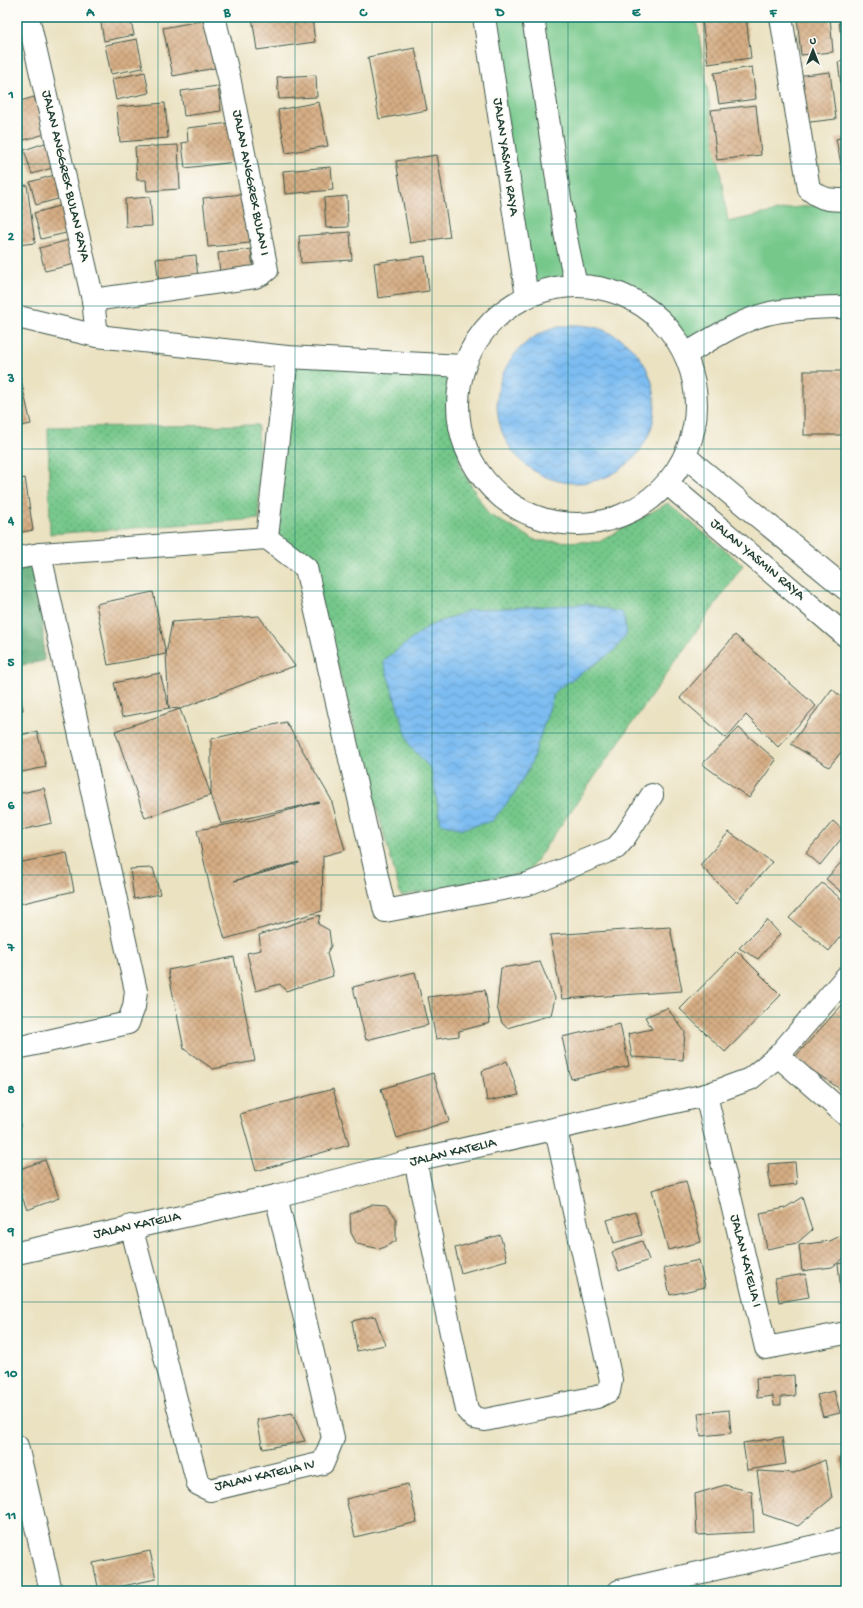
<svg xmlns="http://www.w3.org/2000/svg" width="863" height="1608" viewBox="0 0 863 1608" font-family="'Gochi Hand',sans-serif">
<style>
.green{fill:#75c78a;stroke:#4a825f}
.forest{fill:url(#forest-crowns);stroke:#407455}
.park{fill:url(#park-dots);stroke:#4a825f}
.water{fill:url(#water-waves);stroke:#4e7c92}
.building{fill:url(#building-cross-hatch);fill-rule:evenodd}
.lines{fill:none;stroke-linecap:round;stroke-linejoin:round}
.minor-casing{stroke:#3e5649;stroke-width:24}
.tertiary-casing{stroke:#3e5649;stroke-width:24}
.minor{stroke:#fff;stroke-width:22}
.tertiary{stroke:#fff;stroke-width:22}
.grid{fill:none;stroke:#0f766e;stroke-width:1;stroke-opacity:0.55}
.labels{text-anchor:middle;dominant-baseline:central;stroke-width:3.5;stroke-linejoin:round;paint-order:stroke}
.street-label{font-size:14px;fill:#1f3d34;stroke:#fdfcf7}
.neatline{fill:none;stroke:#0f766e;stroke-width:1.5}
.grid-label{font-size:13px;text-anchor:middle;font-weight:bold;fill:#0f766e}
</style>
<defs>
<pattern id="forest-crowns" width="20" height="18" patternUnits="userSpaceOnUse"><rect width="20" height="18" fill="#60ac76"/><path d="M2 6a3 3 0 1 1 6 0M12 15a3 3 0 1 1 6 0" fill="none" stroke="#4f8d62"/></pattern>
<pattern id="park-dots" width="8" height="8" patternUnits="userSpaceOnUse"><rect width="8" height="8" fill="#75c78a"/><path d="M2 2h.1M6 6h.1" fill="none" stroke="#5fa372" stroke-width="1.8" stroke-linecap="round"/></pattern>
<pattern id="water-waves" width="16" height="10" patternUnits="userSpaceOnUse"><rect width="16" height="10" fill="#7cbcf1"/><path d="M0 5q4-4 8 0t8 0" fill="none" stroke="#659ac4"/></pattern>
<pattern id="building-cross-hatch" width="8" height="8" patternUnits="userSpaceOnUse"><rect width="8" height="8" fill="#d6ad84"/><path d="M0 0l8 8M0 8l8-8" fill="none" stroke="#ad8e6d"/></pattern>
</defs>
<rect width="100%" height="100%" fill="#fdfcf7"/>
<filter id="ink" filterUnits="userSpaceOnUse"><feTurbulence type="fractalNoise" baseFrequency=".025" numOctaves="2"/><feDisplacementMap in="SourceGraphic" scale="8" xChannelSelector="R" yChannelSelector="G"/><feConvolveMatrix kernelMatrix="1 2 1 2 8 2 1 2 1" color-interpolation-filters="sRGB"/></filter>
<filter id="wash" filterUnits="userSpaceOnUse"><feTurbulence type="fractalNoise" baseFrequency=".012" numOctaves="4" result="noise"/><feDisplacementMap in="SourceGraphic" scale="16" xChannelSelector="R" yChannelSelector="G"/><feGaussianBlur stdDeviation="0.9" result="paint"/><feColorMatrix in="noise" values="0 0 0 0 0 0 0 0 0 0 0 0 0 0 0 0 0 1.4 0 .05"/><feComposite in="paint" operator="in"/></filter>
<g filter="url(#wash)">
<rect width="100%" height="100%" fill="#ebe2c2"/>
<path class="green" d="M484 17H696L728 222 791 208 846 202V307H815L686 354 651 311 629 297 605 289 576 286 527 297Z"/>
<path class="forest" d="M40 554 44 661 17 666V558Z"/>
<g class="park">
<path d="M287 357 463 366 457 395 460 466 488 514 537 541 599 542 668 503 743 565 528 872 401 896 310 566 267 538Z"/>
<path d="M258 425 259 519 50 534 48 427Z"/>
</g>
<g class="water">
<circle cx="576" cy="404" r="79"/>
<path d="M587 604 623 613 627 634 614 651 555 691 531 764 514 795 492 821 462 829 441 823 431 769 410 746 383 661 429 626 470 610Z"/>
</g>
<g id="blocks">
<g class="building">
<path d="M100 17H130L134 35 104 41Z"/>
<path d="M252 17H312L315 42 257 50Z"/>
<path d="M724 17H746L751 58 708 64 702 20Z"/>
<path d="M797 17H830L833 52 801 55Z"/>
<path d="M839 17H846V30L840 31Z"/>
<path d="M211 19 220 67 173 76 163 28Z"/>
<path d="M137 39 143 68 111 74 105 45Z"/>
<path d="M415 48 427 110 379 119 368 57Z"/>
<path d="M846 61V91L842 92 838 62Z"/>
<path d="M752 67 756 99 719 104 714 73Z"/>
<path d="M145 72 149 93 116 100 112 79Z"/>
<path d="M830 72 836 119 802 123 796 76Z"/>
<path d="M316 75 317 97 279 99 277 77Z"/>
<path d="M218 86 221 111 184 116 181 91Z"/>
<path d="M34 97 45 134 17 142V102Z"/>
<path d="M319 102 328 146 286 153 278 110Z"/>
<path d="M165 103 168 138 120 142 117 107Z"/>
<path d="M756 105 761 155 717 160 711 110Z"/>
<path d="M230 123 235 162 185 168 182 143 188 142 187 128Z"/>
<path d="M846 137V184H845L836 139Z"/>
<path d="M51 141 59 166 32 174 24 150Z"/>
<path d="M178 145 180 189 147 191 146 180H137L135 147Z"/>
<path d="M437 155 450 237 410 243 396 161Z"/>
<path d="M331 167 333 190 285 194 283 171Z"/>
<path d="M58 174 65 197 36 205 30 182Z"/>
<path d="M27 185 35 243 17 245V186Z"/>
<path d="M244 194 250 243 208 247 203 198Z"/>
<path d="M347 196 348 227 326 228 324 198Z"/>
<path d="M150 197 152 226 126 227 125 199Z"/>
<path d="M63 205 70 232 41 239 34 213Z"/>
<path d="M350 232 352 260 301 263 299 236Z"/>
<path d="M69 240 75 264 45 271 39 248Z"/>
<path d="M251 249 253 270 220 274 218 253Z"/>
<path d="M196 255 198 281 159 285 156 259Z"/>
<path d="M425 256 429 291 378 298 374 263Z"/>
<path d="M17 265 20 276 17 277Z"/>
<path d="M19 371 31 424 17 427V372Z"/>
<rect x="804" y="371" width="42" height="64"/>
<path d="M25 478 33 530 17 533V480Z"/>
<path d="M153 592 166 654 108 665 96 604Z"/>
<path d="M259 616 295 666 267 675 180 709 211 795 145 818 115 731 180 709 169 708 166 654 172 622Z"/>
<path d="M735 635 816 706 778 747 746 715 726 738 680 698Z"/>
<path d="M160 673 169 708 122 717 114 683Z"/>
<path d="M17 685 23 710 17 711Z"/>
<path d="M832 689 846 701V746L829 767 791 744Z"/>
<path d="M286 722 331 799 345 850 323 856 322 911 225 939 210 888 197 830 253 820 319 802 221 824 211 795V739ZM299 862V863L234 881 266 871Z"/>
<path d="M739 728 776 760 749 798 702 764Z"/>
<path d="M37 731 46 767 17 773V736Z"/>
<path d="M44 788 52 823 17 831V794Z"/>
<path d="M833 821 846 833 820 865 806 853Z"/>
<path d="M729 832 772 862 737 902 700 865Z"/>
<path d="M67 853 74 891 19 904 17 896V863Z"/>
<path d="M846 857V896L826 879Z"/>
<path d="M153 868 160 894 134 899 130 869Z"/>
<path d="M822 883 846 903V929L829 951 789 918Z"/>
<path d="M320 915 318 924 329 930 331 946 327 953 333 976 286 991 280 984 256 991 247 953 261 950 259 935Z"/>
<path d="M767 920 780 934 758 959 739 948Z"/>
<path d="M670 927 682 991 562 999 550 935Z"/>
<path d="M737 951 781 995 725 1052 680 1009Z"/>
<path d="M234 957 255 1061 213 1069 184 1049 168 970Z"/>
<path d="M540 962 555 998 551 1015 507 1028 502 1023 497 1007 501 968Z"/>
<path d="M415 972 428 1025 366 1040 353 987Z"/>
<path d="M485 990 490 1023 459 1031V1036L436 1039 428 997Z"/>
<path d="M842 1005 846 1009V1093L794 1058Z"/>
<path d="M667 1008 685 1032 683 1060 632 1057 628 1034 652 1029 645 1017Z"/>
<path d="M620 1024 629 1066 571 1079 562 1037Z"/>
<path d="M507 1061 519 1095 487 1101 482 1071Z"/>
<path d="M433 1073 449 1121 397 1138 381 1089Z"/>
<path d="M333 1089 349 1145 256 1171 240 1114Z"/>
<path d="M17 1115 21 1127 17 1128Z"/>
<path d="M45 1160 59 1198 27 1210 17 1183V1170Z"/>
<path d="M795 1162 797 1184 770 1187 768 1164Z"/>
<path d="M686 1181 701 1242 668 1250 652 1190Z"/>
<path d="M802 1197 812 1230 797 1243 767 1249 760 1213 785 1208Z"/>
<path d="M371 1205 386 1206 396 1218V1241L380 1249 357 1244 351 1233 350 1214Z"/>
<path d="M635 1212 642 1235 614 1243 607 1220Z"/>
<path d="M846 1233V1257L832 1267 802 1271 799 1245 830 1241Z"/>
<path d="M500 1235 507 1260 461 1273 455 1248Z"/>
<path d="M642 1241 649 1260 619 1271 612 1252Z"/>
<path d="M699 1260 705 1287 670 1295 664 1268Z"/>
<path d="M846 1262V1290L841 1291 838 1264Z"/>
<path d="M805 1274 809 1297 779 1302 775 1279Z"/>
<path d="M375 1316 385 1345 357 1351 352 1321Z"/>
<path d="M794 1375 795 1396 781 1397V1405H774L773 1396 757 1398 756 1378Z"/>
<path d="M834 1391 840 1413 823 1417 817 1395Z"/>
<path d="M729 1410 731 1433 701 1436 698 1413Z"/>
<path d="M292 1413 305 1441 263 1449 257 1420Z"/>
<path d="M782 1437 786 1464 747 1470 743 1443Z"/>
<path d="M846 1456V1478L839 1458Z"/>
<path d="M825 1460 832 1498 798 1526 763 1514 757 1471 794 1473Z"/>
<path d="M408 1484 417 1522 355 1537 346 1499Z"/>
<path d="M725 1485 752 1492 754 1532 697 1535 695 1494Z"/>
<path d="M150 1551 156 1579 99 1591 93 1563Z"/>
</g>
</g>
</g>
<g filter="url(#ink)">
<use href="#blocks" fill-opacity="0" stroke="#3e5649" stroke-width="1"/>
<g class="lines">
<defs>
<g id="minor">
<path d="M28 17 93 300 97 336"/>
<path d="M781 17 809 189C822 200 830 200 846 200"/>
<path d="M93 300 255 277 262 274 267 270 229 77 214 17"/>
<path d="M17 318H22L97 336 287 357 463 366"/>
<path d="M686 354C716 336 746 316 781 311 803 308 824 307 846 307"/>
<path d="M287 357 267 538 306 568 385 911 528 884 616 848 623 840 652 795"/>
<path d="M17 558 40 554 267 538"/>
<path d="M17 1048 128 1023 134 1007 136 991 40 554"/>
<path d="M778 1056 846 1115"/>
<path d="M706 1095 766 1348 846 1333"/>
<path d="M415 1160 467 1410 474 1418 485 1420 597 1397 609 1391 611 1380 556 1130"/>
<path d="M131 1226 198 1484 210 1490 323 1463 333 1438 276 1196"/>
<path d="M17 1253 276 1196 415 1160 706 1095 750 1079 778 1056 846 977"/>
<path d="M17 1446 51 1591"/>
<path d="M619 1591 846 1539"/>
</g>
<g id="tertiary">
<path d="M484 17 527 297"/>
<path d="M533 17 565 233 576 286"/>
<circle cx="577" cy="405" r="119"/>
<path d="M686 457 846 589"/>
<path d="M668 484 846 636"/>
</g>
</defs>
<use href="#minor" class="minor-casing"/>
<use href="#tertiary" class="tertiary-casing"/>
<use href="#minor" class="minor"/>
<use href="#tertiary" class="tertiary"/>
</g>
</g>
<path class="grid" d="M158 17V1591M295 17V1591M432 17V1591M568 17V1591M704 17V1591M17 164H846M17 306H846M17 449H846M17 591H846M17 733H846M17 875H846M17 1017H846M17 1159H846M17 1302H846M17 1444H846"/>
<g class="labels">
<g class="street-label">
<text transform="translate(505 157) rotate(82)">JALAN YASMIN RAYA</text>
<text transform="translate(65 176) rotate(77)">JALAN ANGGREK BULAN RAYA</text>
<text transform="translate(250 183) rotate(79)">JALAN ANGGREK BULAN I</text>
<text transform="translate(757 560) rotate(40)">JALAN YASMIN RAYA</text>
<text transform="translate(453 1153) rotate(-13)">JALAN KATELIA</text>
<text transform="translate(137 1226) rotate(-12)">JALAN KATELIA</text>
<text transform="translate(745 1261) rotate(76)">JALAN KATELIA I</text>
<text transform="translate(265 1476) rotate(-13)">JALAN KATELIA IV</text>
</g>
</g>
<rect width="863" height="1608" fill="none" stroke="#fdfcf7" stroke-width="44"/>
<g transform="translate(813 50)" stroke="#fdfcf7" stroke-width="3" paint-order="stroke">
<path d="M0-3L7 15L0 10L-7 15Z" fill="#1f3d34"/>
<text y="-6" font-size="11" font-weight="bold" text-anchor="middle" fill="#1f3d34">U</text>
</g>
<rect x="22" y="22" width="819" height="1564" class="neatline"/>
<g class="grid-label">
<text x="90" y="16">A</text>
<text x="227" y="16">B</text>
<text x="363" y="16">C</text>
<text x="500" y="16">D</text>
<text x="636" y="16">E</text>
<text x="773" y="16">F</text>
<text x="11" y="98">1</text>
<text x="11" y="240">2</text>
<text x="11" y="382">3</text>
<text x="11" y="524">4</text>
<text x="11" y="666">5</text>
<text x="11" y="809">6</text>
<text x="11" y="951">7</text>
<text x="11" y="1093">8</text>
<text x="11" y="1235">9</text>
<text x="11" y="1377">10</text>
<text x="11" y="1519">11</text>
</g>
</svg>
